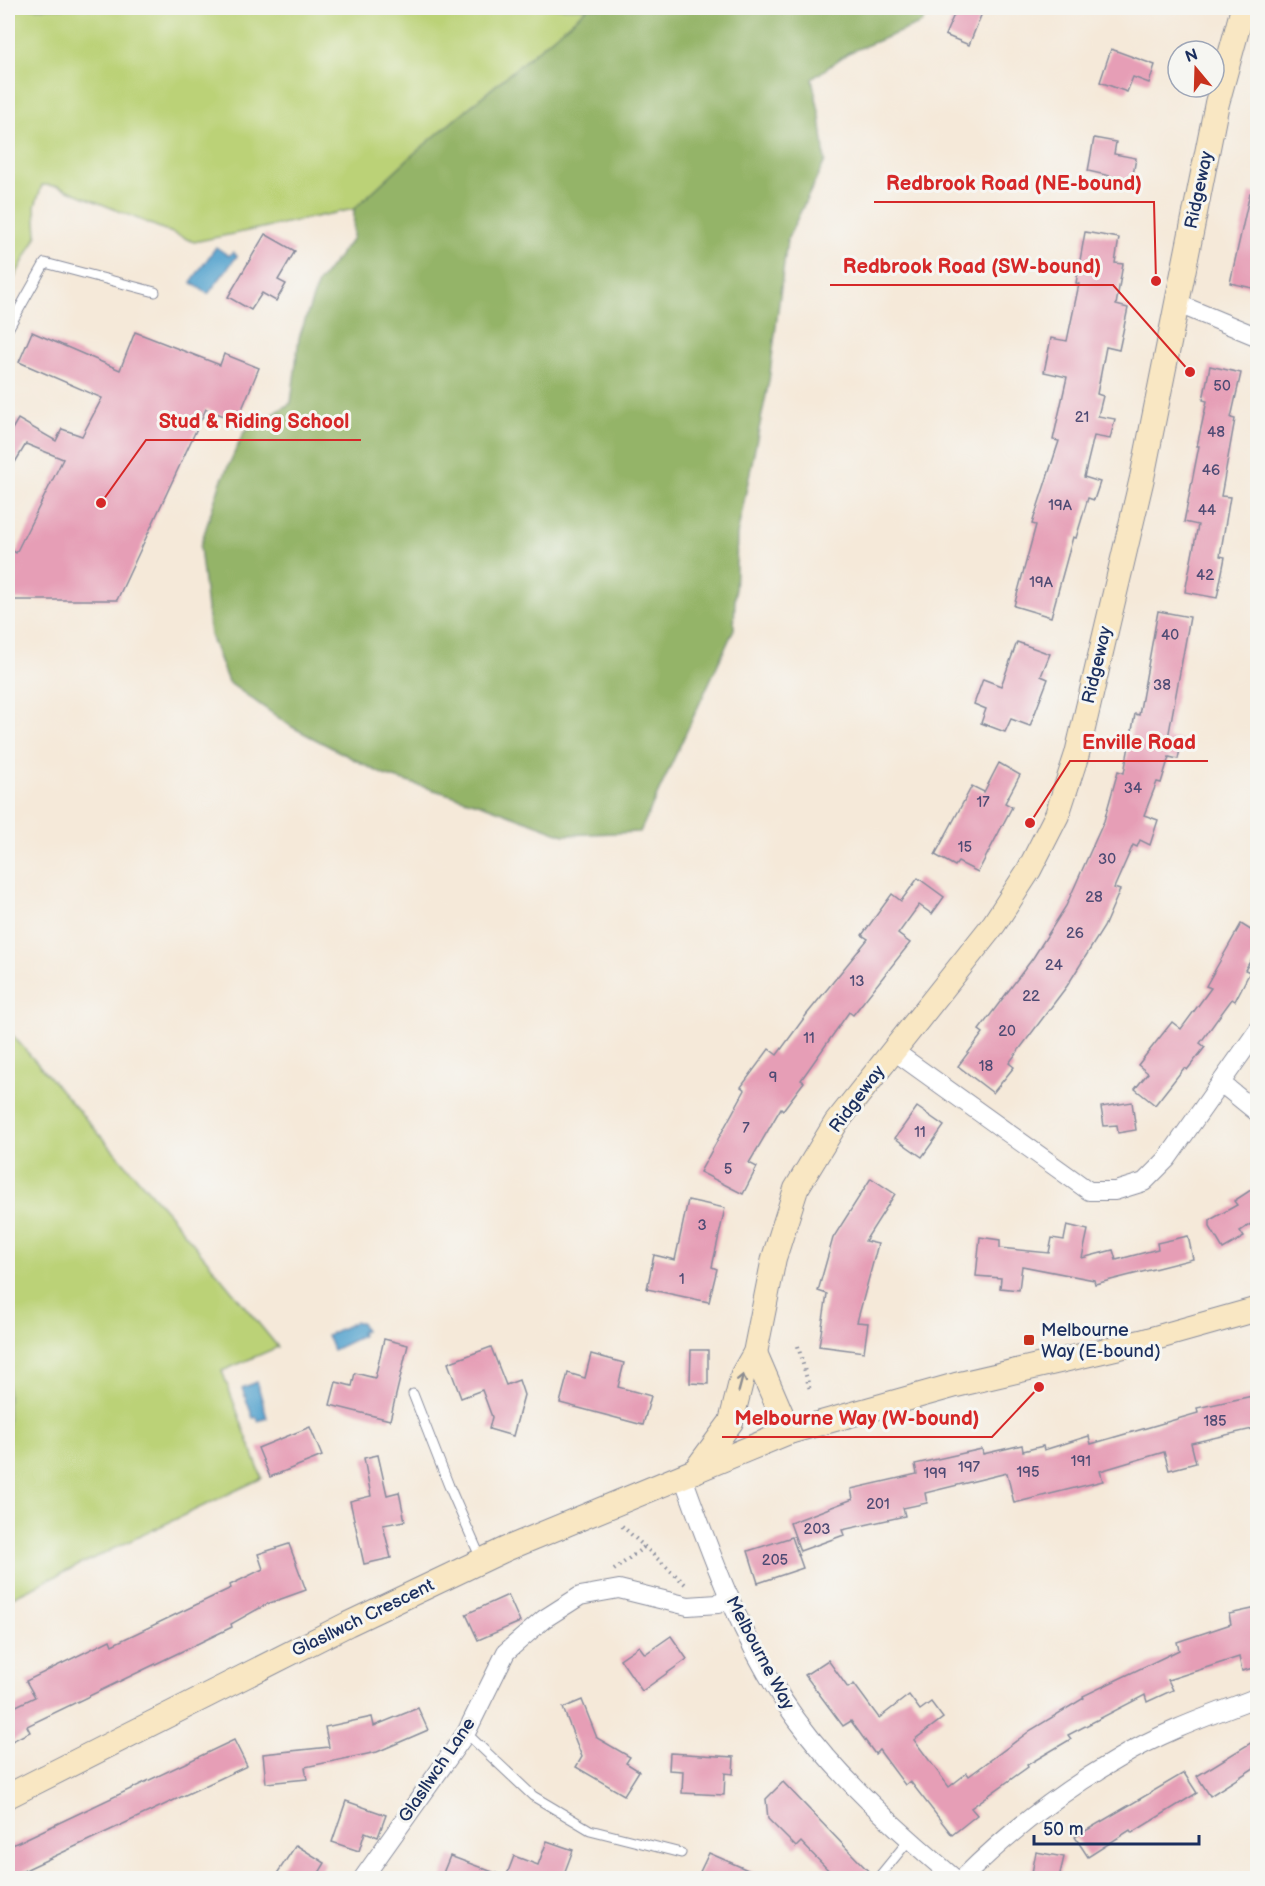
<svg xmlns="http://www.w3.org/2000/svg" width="1265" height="1886" viewBox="0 0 1265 1886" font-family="'Balsamiq Sans',sans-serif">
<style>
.green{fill:#bbd277;stroke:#6b806a;stroke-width:1.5}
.forest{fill:#94b468;stroke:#587263;stroke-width:1.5}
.water{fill:#53a2cd;stroke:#376896;stroke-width:1.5}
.building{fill:#e69eb6}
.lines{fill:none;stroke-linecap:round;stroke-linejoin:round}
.lane-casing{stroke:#888c9c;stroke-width:11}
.street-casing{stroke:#888c9c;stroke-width:20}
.secondary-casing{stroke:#888c9c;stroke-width:26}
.path{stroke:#888c9c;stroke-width:4;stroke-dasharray:1.5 4.5;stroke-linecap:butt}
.lane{stroke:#fff;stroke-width:9}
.street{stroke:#fff;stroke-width:18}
.secondary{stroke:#f9e7c3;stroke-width:24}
.oneway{stroke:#8a8b90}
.poi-dot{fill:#c8321e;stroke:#f6f6f2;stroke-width:2}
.labels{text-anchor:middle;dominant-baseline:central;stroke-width:6;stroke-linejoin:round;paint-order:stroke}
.number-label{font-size:15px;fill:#4e4b74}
.street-label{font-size:18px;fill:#1b2f5e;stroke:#f6f6f2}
.poi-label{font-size:18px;fill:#1b2f5e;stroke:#f6f6f2;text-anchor:start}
.leader{fill:none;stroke:#d62828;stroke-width:2}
.callout-dot{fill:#d62828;stroke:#f6f6f2;stroke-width:2}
.callout-label{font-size:20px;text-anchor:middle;font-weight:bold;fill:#d62828;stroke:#f6f6f2;stroke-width:6;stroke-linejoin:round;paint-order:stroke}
</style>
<rect width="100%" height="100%" fill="#f6f6f2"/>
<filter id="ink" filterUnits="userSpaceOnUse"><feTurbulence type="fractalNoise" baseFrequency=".0167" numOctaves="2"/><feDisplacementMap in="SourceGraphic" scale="12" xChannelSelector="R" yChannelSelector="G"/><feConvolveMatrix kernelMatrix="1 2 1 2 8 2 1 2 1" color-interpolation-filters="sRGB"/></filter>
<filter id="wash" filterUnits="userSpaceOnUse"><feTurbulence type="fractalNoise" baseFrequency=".008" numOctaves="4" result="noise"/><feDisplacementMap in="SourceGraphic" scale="24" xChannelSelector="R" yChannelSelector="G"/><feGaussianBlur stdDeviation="1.35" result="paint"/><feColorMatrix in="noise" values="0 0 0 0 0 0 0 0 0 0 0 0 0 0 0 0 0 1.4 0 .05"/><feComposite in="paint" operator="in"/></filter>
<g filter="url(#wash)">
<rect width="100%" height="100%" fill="#f5e9d9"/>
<g class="green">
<path d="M8 8H588L410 157 354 209 194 242 58 186 42 185 35 206 37 235 8 290Z"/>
<path d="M8 1030 169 1214 278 1347 222 1371 262 1478 8 1599Z"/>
</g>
<path class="forest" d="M588 8H929L922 23 848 53 812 79 820 116 825 161 787 240 769 381 737 535 734 629 640 832 564 835 481 804 384 775 292 727 228 682 210 635 200 547 220 484 244 432 291 403 299 338 318 283 353 238 354 209 410 157Z"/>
<g class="water">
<path d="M216 247 229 256 233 252 237 256 208 294 191 282Z"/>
<path d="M355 1322H361L365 1331 361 1332 362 1336 333 1350 327 1335Z"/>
<path d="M257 1382 267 1418 258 1421 257 1417 253 1418 242 1388Z"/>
</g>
<g id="blocks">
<g class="building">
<path d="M957 8H984L969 45 945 35Z"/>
<path d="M1111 49 1155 65 1149 83 1133 77 1127 92 1100 82Z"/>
<path d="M1094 138 1116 142 1114 154 1136 158 1132 181 1088 171Z"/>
<path d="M1250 193 1257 194V289L1230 283Z"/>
<path d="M1085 232 1119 238 1115 263 1123 264 1116 305 1128 308 1119 350 1106 347 1097 394 1103 396 1098 416 1115 419 1110 439 1094 436 1084 477 1100 482 1094 500 1088 498 1076 538 1073 537 1051 617 1014 606 1036 525 1032 524 1059 441 1053 440 1067 377 1044 372 1051 338 1067 341 1079 284 1076 283Z"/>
<path d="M265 234 295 251 278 280 286 284 276 301 262 293 251 310 228 297Z"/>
<path d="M32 332 120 370 135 332 220 365 224 354 259 368 237 421 206 409 117 600H8V548L16 553 63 459 26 444 8 474V436L18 419 56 441 62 429 82 436 102 398 19 362Z"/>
<path d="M1210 366 1241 373 1231 418 1235 419 1221 496 1230 497 1220 556 1225 557 1217 598 1185 592 1198 525 1184 522 1199 446H1197L1207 401 1203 400Z"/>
<path d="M1158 611 1190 617 1168 738 1182 740 1178 759 1169 757 1161 783 1157 782 1144 815 1158 820 1150 845 1140 840 1137 847 1133 845 1114 888 1120 890 1104 927 1067 986 1009 1063 1014 1067 993 1093 958 1066 983 1033 979 1030 1033 958 1066 906 1104 821 1118 771 1124 773 1135 714 1139 715Z"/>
<path d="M1017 642 1050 654 1041 676 1048 679 1030 726 1011 719 1005 732 981 723 986 709 974 704 983 679 1001 686Z"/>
<path d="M999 763 1020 775 1005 803 1012 807 978 872 958 862 955 866 935 855 972 786 984 792Z"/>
<path d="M918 878 944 897 932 914 919 905 898 934 910 943 853 1015 849 1012 801 1080 804 1082 783 1110 781 1108 749 1163 757 1167 743 1194 700 1172 745 1090 741 1087 769 1049 777 1055 807 1014 868 939 862 935 892 894 901 901Z"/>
<path d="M1241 924 1257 934V950L1245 970 1250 972 1235 1001 1232 999 1200 1043 1205 1047 1187 1070 1184 1068 1155 1105 1135 1089 1148 1073 1138 1065 1172 1022 1181 1029 1211 988 1206 986Z"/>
<path d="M1132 1102 1136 1130 1118 1133 1117 1125 1104 1126 1101 1107Z"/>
<path d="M917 1107 944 1126 922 1157 895 1138Z"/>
<path d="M871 1178 895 1194 865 1241 878 1244 857 1322 868 1323 864 1352 819 1346 827 1294 818 1291 833 1238Z"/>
<path d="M1257 1186V1220L1240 1231 1244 1237 1223 1249 1210 1227V1220L1237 1205 1234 1201Z"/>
<path d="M688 1200 725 1208 712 1267 717 1269 709 1302 647 1289 654 1255 675 1260Z"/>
<path d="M1067 1225 1088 1230 1082 1258 1113 1250 1116 1260 1158 1249 1157 1243 1188 1236 1193 1259 1095 1284 1094 1280 1022 1266 1019 1290 1000 1288 1001 1278 976 1276 980 1237 1000 1240V1248L1049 1253 1052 1238 1064 1240Z"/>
<path d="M384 1339 408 1345 390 1420 330 1405 336 1382 352 1386 355 1373 375 1378Z"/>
<path d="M491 1347 506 1385 519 1380 524 1395 513 1436 489 1429 492 1417 482 1390 461 1398 448 1363Z"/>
<path d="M691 1350H708V1384L690 1383Z"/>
<path d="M591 1354 624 1363 618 1387 651 1396 643 1425 560 1403 568 1373 585 1378Z"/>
<path d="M1257 1395V1428L1191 1443 1196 1463 1169 1470 1164 1452 1100 1471 1103 1481 1014 1503 1007 1473 925 1493 927 1503 903 1508 905 1516 842 1530 844 1535 800 1551 790 1523 853 1499 851 1489 917 1474 915 1464 982 1449 983 1454 1022 1445 1023 1451 1043 1446 1044 1450 1089 1436 1091 1444 1198 1413 1197 1408Z"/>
<path d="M310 1427 322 1456 270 1477 258 1448Z"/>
<path d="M378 1455 387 1495 399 1492 405 1521 383 1525 391 1558 364 1564 350 1501 371 1496 364 1458Z"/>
<path d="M792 1537 803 1568 758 1583 748 1551Z"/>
<path d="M289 1544 306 1590 267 1604 231 1624 232 1627 27 1726 30 1732 8 1743V1710L35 1697 26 1681 110 1640 112 1645 231 1588 230 1585 263 1569 258 1554Z"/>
<path d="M508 1595 520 1622 478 1640 466 1614Z"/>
<path d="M1257 1608V1667L1242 1671 1239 1657 1168 1680 1173 1690 1147 1702 1145 1695 1068 1735 1071 1739 1027 1765 1028 1767 971 1808 977 1815 952 1835 910 1781 905 1785 879 1750 875 1754 851 1721 843 1726 805 1675 828 1660 848 1688 854 1684 879 1718 909 1695 920 1710 931 1702 943 1718 914 1740 949 1787 967 1773 969 1776 1031 1730 1084 1698 1083 1696 1179 1650 1177 1642 1231 1624 1229 1614Z"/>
<path d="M671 1636 687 1659 642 1691 620 1659 639 1646 645 1654Z"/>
<path d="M582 1700 597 1738 630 1757 626 1763 639 1771 624 1795 576 1767 582 1757 563 1708Z"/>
<path d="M418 1708 428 1730 377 1752 305 1767 307 1779 266 1783 263 1754 329 1747 325 1727 372 1717 374 1726Z"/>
<path d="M1257 1739V1766L1210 1796 1197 1776Z"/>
<path d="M234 1740 247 1766 8 1878V1847Z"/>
<path d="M670 1753 734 1757 733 1774 725 1773 724 1795 682 1793 683 1771 669 1770Z"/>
<path d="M1184 1773 1197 1793 1132 1833 1130 1830 1088 1857 1075 1837Z"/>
<path d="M783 1782 872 1875 871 1878H836L801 1842 796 1847 768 1819 766 1799Z"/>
<path d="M346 1801 386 1815 378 1837 365 1832 359 1851 332 1842Z"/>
<path d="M547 1841 573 1850 564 1874 570 1878H441L450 1856 506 1877 514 1856 538 1865Z"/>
<path d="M296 1845 325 1863 316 1878H274Z"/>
<path d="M1036 1852 1064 1857 1059 1878H1031Z"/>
<path d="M709 1853 766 1878H697Z"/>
</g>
</g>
</g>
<g filter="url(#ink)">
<use href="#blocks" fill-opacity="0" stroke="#888c9c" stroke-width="1.5"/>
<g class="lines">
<defs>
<g id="lane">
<path d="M8 329 45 263 155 292"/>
<path d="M413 1394 449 1486 482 1561"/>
<path d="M466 1733 533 1796 590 1830 681 1853"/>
<path d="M878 1878 909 1840"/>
</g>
<g id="street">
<path d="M1176 303 1258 337"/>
<path d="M894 1051 1089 1191H1115L1144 1182 1167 1159 1258 1030"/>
<path d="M1221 1083 1258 1113"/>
<path d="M683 1477C712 1558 745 1650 797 1720 841 1780 898 1830 954 1878"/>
<path d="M363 1878 466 1733 506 1652 544 1619 580 1596 619 1589 688 1606 718 1604 729 1595"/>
<path d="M963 1878C1009 1832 1062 1791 1119 1758 1162 1732 1211 1715 1258 1697"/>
</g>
<g id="secondary">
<path d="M755 1353 789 1432"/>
<path d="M695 1471 731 1422 743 1374 755 1353 774 1258 796 1189 836 1123 994 924 1029 870 1057 815 1077 754 1142 478 1217 103 1243 8"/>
<path d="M8 1796 348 1624 506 1549 789 1432 956 1385 1141 1342 1258 1309"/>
</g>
</defs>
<use href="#lane" class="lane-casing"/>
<use href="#street" class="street-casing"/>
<use href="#secondary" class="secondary-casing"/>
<g class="path">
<path d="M798 1346 810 1390"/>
<path d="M622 1526 685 1584"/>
<path d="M614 1570 644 1547"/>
</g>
<use href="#lane" class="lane"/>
<use href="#street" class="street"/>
<use href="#secondary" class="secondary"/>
</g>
<defs><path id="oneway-shaft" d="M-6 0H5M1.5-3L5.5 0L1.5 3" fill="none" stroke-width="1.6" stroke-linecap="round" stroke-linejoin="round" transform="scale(1.5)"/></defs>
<use class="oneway" href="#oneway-shaft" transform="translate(741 1383) rotate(-75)"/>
</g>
<rect class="poi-dot" x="1023" y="1334" width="12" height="12" rx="3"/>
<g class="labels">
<g class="number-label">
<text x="1222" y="386">50</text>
<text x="1082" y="417">21</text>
<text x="1216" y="432">48</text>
<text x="1211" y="470">46</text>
<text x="1060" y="505">19A</text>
<text x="1207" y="510">44</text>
<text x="1205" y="575">42</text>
<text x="1041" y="582">19A</text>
<text x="1170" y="635">40</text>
<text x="1162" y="685">38</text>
<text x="1133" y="788">34</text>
<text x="983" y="802">17</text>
<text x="965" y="847">15</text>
<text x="1107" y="859">30</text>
<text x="1094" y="897">28</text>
<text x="1075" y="933">26</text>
<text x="1054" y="965">24</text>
<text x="857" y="981">13</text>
<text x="1031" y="996">22</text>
<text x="1007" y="1031">20</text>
<text x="809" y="1038">11</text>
<text x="986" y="1066">18</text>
<text x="773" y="1077">9</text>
<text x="746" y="1128">7</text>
<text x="920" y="1132">11</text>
<text x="728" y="1169">5</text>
<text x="702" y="1225">3</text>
<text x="682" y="1279">1</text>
<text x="1215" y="1421">185</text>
<text x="1081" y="1461">191</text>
<text x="969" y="1467">197</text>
<text x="1028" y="1472">195</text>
<text x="935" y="1473">199</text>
<text x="878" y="1504">201</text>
<text x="817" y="1529">203</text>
<text x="775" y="1560">205</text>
</g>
<g class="street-label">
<text transform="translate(1199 190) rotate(-78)">Ridgeway</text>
<text transform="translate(1097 665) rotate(-77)">Ridgeway</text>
<text transform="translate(857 1099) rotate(-53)">Ridgeway</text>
<text transform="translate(363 1618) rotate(-26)">Glasllwch Crescent</text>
<text transform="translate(760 1653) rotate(62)">Melbourne Way</text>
<text transform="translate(437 1770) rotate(-56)">Glasllwch Lane</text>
</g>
<g class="poi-label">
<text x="1041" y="1330">Melbourne<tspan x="1041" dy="21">Way (E-bound)</tspan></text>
</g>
</g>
<path class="leader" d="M1156 281L1154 202H874M1190 372L1113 285H830M101 503L146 440H361M1030 823L1070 761H1208M1039 1387L992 1437H722"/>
<g class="callout-dot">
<circle cx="1156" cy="281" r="6"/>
<circle cx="1190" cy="372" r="6"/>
<circle cx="101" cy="503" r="6"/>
<circle cx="1030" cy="823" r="6"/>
<circle cx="1039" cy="1387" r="6"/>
</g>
<g class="callout-label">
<text x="1014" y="190">Redbrook Road (NE-bound)</text>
<text x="972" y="273">Redbrook Road (SW-bound)</text>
<text x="254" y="428">Stud &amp; Riding School</text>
<text x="1139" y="749">Enville Road</text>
<text x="857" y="1425">Melbourne Way (W-bound)</text>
</g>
<rect width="1265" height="1886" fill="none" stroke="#f6f6f2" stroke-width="30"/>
<g transform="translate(1196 69) rotate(341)"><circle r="28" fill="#f6f6f2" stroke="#9ea6b7" stroke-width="1.5"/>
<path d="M0-4.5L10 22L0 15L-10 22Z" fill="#c8321e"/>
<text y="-9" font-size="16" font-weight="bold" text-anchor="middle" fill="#1b2f5e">N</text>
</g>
<path d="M1034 1835v9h165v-9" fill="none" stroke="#1b2f5e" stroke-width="3"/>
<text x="1043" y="1835" font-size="18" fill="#1b2f5e" stroke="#f6f6f2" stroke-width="4.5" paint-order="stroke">50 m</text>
</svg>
